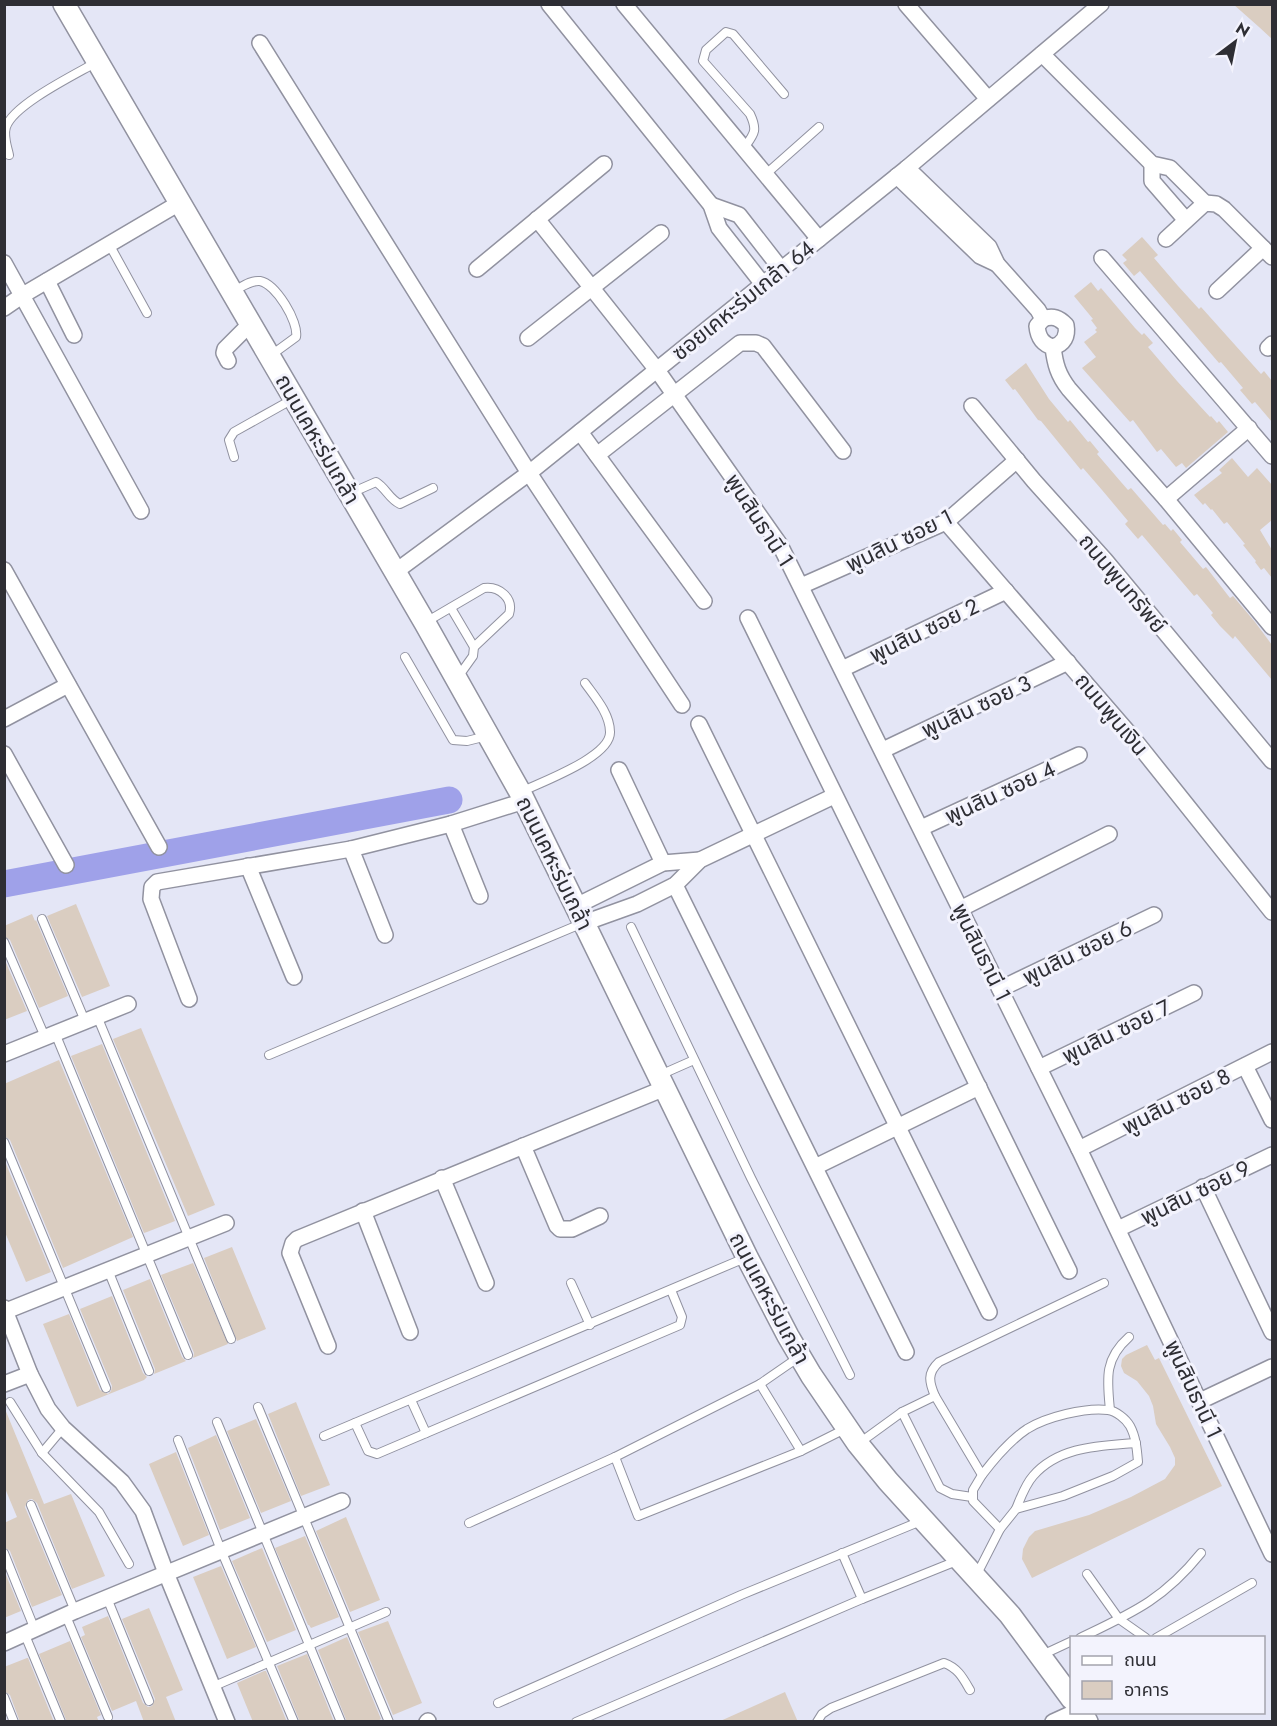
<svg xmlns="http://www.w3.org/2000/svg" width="1277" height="1726" viewBox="0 0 1277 1726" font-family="Jost,'Noto Sans Thai',sans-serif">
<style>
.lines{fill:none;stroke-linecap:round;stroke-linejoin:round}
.river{stroke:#9fa1e9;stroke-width:27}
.building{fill:#dacdc1}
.lane-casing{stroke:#9192a0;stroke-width:10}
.street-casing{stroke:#9192a0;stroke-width:18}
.secondary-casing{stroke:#9192a0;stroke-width:24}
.lane{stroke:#fff;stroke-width:8}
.street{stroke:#fff;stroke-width:15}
.secondary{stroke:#fff;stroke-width:21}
.labels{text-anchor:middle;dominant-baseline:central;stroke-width:6;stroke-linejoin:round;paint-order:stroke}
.street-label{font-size:22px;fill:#2e2e34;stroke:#f3f3fd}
</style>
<rect width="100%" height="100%" fill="#e4e6f6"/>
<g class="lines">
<path class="river" d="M4 884 449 800"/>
</g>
<g class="building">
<path d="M1233 4H1272V39L1259 27Z"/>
<path d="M1142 237 1158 255 1154 258 1178 286 1199 309 1201 307 1261 374 1264 371 1272 381V422L1255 402 1252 404 1240 390 1243 388 1221 362 1219 363 1140 271 1134 276 1123 263 1127 260 1122 255Z"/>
<path d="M1091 282 1098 291 1101 288 1135 328 1142 335 1144 333 1153 343 1148 347 1177 381 1210 417 1211 416 1217 423 1219 421 1228 432 1186 468 1182 463 1176 467 1161 449 1157 452 1133 420 1130 422 1082 368 1096 357 1084 342 1097 332 1095 330 1097 328 1091 320 1093 319 1074 296Z"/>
<path d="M1026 363 1049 399 1068 422 1070 420 1088 442 1090 441 1099 452 1097 454 1121 482 1128 490 1131 488 1163 525 1165 524 1171 531 1173 529 1182 540 1180 542 1203 569 1206 567 1230 598 1233 596 1255 622 1272 645V680L1235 636 1233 639 1220 626 1211 615 1213 613 1197 594 1194 596 1142 535 1138 539 1125 524 1128 521 1102 490 1083 468 1081 470 1041 421 1038 420 1015 389 1013 390 1005 380Z"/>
<path d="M1232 458 1248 477 1257 468 1272 485V520L1260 530 1272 550V578L1264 568 1261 570 1255 562 1256 561 1243 545 1245 544 1227 522 1224 524 1212 509 1211 510 1205 503 1203 505 1194 495 1222 473 1219 470Z"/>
<path d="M76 904 110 986 82 997 47 916Z"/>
<path d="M32 914 35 921 36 920 68 996 39 1008 10 940 4 936V926Z"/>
<path d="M4 958 27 1011 4 1020Z"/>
<path d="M141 1028 215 1205 188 1216 113 1039Z"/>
<path d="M102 1044 175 1221 147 1232 144 1233 71 1056Z"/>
<path d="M59 1060 133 1237 63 1268 10 1140 4 1136V1084Z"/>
<path d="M4 1159 51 1272 26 1282 4 1230Z"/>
<path d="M232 1247 266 1329 237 1341 204 1258Z"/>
<path d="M193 1263 228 1344 193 1358 194 1353 161 1275Z"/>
<path d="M150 1279 182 1357 186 1361 154 1374 155 1369 123 1290Z"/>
<path d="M112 1296 143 1373 147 1377 144 1380 77 1407 43 1324 69 1314 100 1390 108 1394 111 1391 112 1386 80 1309Z"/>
<path d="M1147 1345 1155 1360 1159 1358 1222 1486 1032 1578 1022 1559 1023 1549 1029 1537 1035 1531 1089 1515 1131 1497 1165 1479 1175 1465V1458L1170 1447 1156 1424 1153 1406 1149 1396 1137 1381 1124 1373 1121 1366 1122 1359 1126 1355Z"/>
<path d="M296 1402 330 1485 301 1496 268 1414Z"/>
<path d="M5 1409 44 1504 71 1494 105 1576 72 1589 37 1503 32 1499 28 1500 25 1507 62 1595 32 1607 10 1551 4 1547V1523L17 1517 4 1486Z"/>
<path d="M256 1419 291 1501 261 1513 227 1431Z"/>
<path d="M216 1435 250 1518 220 1530 188 1448Z"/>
<path d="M176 1452 209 1535 183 1546 149 1464Z"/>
<path d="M346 1517 380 1600 350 1612 316 1531Z"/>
<path d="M305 1536 339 1617 311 1628 309 1625H308L275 1548Z"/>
<path d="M262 1548 296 1630 267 1642 232 1561Z"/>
<path d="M221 1566 256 1647 227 1659 193 1577Z"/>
<path d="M4 1570 21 1611 4 1618Z"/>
<path d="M149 1608 183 1690 166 1697 176 1722H144L136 1701 112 1711 81 1637 85 1635 82 1627 108 1616 143 1703 148 1707 152 1706 155 1699 122 1619Z"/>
<path d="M388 1621 422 1703 393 1715 358 1632Z"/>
<path d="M347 1637 381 1719 376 1722H347L318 1650Z"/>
<path d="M70 1641 101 1715 97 1717 99 1722H67L39 1654Z"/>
<path d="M307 1654 334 1722H300L277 1666Z"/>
<path d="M27 1658H28L54 1722H20L10 1695 4 1691V1667Z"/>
<path d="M264 1671H266L287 1722H253L237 1683Z"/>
<path d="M785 1692 798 1722H718Z"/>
</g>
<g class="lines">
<defs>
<g id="lane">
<path d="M744 148C754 134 758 131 750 114L703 61 706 50 726 32 733 34 784 94"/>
<path d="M9 155C7 146 3 136 6 127 13 105 74 75 95 63"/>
<path d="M766 174 819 127"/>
<path d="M109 244 147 313"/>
<path d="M234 291C242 287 250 280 260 281 276 284 299 322 296 337L270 356"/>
<path d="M234 457 229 440 234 432 293 399"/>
<path d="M351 493 376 482C386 488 389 499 400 504L433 488"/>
<path d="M451 608 474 647"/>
<path d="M426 622 484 588C499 586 514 598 509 614L474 647 473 656 458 677"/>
<path d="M405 657 453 740 467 741 487 736"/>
<path d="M521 792C541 782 611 757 610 732 610 714 595 697 585 683"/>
<path d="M42 919 85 1021"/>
<path d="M631 927 751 1178 850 1375"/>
<path d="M4 942 45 1037"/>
<path d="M97 1016 231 1339"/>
<path d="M55 1033 188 1355"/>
<path d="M269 1055 583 923"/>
<path d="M660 1075 694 1060"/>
<path d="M4 1142 106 1388"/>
<path d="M108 1270 149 1371"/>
<path d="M571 1283 590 1325"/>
<path d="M799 1357 760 1384 615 1457 638 1516 801 1451 845 1429"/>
<path d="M760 1384 801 1451"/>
<path d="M935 1396C929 1382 927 1373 939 1362L1104 1283"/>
<path d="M411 1400 426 1433"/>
<path d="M10 1402 42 1453 99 1512 129 1564"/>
<path d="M258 1407 389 1722"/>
<path d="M1110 1410C1107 1379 1104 1359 1129 1337"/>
<path d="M902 1412 940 1488 952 1494 972 1497"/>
<path d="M217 1422 341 1722"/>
<path d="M355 1423 368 1451 377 1454 680 1325 682 1317 671 1290"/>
<path d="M324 1436 745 1258"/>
<path d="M178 1440 221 1550 294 1722"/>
<path d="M858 1444 902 1412 935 1396 982 1475C995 1458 1009 1441 1027 1429 1046 1417 1086 1407 1108 1410 1116 1411 1126 1419 1130 1426 1136 1437 1137 1450 1138 1462L1113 1476 1063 1496 1016 1509 1000 1529 976 1576"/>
<path d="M42 1453 63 1428"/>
<path d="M982 1475 973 1490V1501L1000 1529"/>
<path d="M31 1505 75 1611"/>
<path d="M1016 1509C1021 1497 1025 1485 1033 1476 1059 1446 1100 1446 1136 1443"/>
<path d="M469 1523 615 1457"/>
<path d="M4 1553 35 1630"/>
<path d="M842 1553 862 1599"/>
<path d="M1087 1574 1119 1619 1146 1638"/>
<path d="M107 1598 149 1701"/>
<path d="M66 1616 108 1717"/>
<path d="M25 1635 61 1722"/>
<path d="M1080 1638C1132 1613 1163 1600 1201 1553"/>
<path d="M1156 1638 1252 1583"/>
<path d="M1042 1655 1072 1641"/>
<path d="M212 1687 386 1612"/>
<path d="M4 1697 14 1722"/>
<path d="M498 1703 741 1595 921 1521"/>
<path d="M576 1722 862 1599 959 1560"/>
<path d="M817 1722 822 1714 831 1708 944 1663C958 1668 963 1678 970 1690"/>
</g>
<g id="street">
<path d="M549 4 711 205 719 228 762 283"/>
<path d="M624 4 819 239"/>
<path d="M906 4 988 99"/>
<path d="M260 43 529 473 682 705"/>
<path d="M1042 54 1152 164 1170 168 1205 203"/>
<path d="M1152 164V181L1185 219"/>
<path d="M907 168 989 247 997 264 1038 310 1043 319 1037 326C1038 337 1042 344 1053 347 1055 364 1058 375 1069 389L1166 499 1272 627"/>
<path d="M897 176 980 256 997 264"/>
<path d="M711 205 739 215 781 269"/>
<path d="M537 219 657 370 780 545 1079 1149 1272 1554"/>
<path d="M1166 239 1205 203 1216 204 1224 209 1272 257"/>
<path d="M1102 258 1272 456"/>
<path d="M4 263 141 511"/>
<path d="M477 269 604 164"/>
<path d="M47 281 74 335"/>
<path d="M1217 291 1263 248"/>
<path d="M4 308 23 295 181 202"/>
<path d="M1043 319C1053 315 1059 318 1066 325 1068 336 1064 344 1053 347"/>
<path d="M528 338 661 233"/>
<path d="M1268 348 1272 344"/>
<path d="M228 361 224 353 225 349 251 323"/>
<path d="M972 406 1034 481 1105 560 1272 761"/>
<path d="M580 432 704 601"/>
<path d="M597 455 740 343H756L763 346 843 451"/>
<path d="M1166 499 1249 428"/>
<path d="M946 522 1133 738 1272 912"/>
<path d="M4 570 159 847"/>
<path d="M395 572 529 473 907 168 1101 4"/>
<path d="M801 586 946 522 1017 460"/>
<path d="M748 618 1069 1271"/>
<path d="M842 669 1006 591"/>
<path d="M4 719 68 685"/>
<path d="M699 724 989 1312"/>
<path d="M883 750 1068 662"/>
<path d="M4 754 66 865"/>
<path d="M619 770 663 863"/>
<path d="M451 824 480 896"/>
<path d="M921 828 1079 755"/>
<path d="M248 866 294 977"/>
<path d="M675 885 906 1352"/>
<path d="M576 906 663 863 700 860"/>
<path d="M960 909 1109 834"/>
<path d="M584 923 637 904 675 885 700 860 834 796"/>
<path d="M385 935 351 849 451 824 524 801"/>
<path d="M1000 989 1154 915"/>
<path d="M189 999 151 899 152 887 157 882 351 849"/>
<path d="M4 1054 128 1004"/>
<path d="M1245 1066 1272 1120"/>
<path d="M1039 1068 1194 993"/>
<path d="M523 1146 557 1226 560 1229H572L600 1216"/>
<path d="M1079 1149 1272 1052"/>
<path d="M815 1167 979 1087"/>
<path d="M442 1178 486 1283"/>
<path d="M1203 1187 1272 1332"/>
<path d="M363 1211 410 1332"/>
<path d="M1118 1229 1272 1155"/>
<path d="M4 1308 30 1374 48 1409 63 1428 122 1482 143 1511 166 1573 227 1722"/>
<path d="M6 1311 226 1223"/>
<path d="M328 1346 290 1253 293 1243 297 1239 665 1088"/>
<path d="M4 1384 30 1374"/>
<path d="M1200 1401 1272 1367"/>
<path d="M4 1643 75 1611 342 1501"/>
<path d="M427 1722 428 1721"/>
<path d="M1053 1722 1075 1712"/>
</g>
<g id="secondary">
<path d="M64 4 425 623 520 792 747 1257 788 1336 811 1375 858 1444 888 1481 1010 1615 1072 1699"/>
<path d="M1081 1712 1087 1722"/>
</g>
</defs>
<use href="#lane" class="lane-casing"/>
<use href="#street" class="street-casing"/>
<use href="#secondary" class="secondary-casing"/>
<use href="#lane" class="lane"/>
<use href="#street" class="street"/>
<use href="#secondary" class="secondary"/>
</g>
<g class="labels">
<g class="street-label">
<text transform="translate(743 300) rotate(-39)">ซอยเคหะร่มเกล้า 64</text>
<text transform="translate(318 439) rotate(60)">ถนนเคหะร่มเกล้า</text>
<text transform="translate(760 520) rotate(57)">พูนสินธานี 1</text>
<text transform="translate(899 540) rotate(-26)">พูนสิน ซอย 1</text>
<text transform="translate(1123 583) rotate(50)">ถนนพูนทรัพย์</text>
<text transform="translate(924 630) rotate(-26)">พูนสิน ซอย 2</text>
<text transform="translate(976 706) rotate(-25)">พูนสิน ซอย 3</text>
<text transform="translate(1112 714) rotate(50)">ถนนพูนเงิน</text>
<text transform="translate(1000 792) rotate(-25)">พูนสิน ซอย 4</text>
<text transform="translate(555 863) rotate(64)">ถนนเคหะร่มเกล้า</text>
<text transform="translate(982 952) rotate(64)">พูนสินธานี 1</text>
<text transform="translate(1077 952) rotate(-26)">พูนสิน ซอย 6</text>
<text transform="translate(1116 1031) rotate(-26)">พูนสิน ซอย 7</text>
<text transform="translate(1176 1101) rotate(-27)">พูนสิน ซอย 8</text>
<text transform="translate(1195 1192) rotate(-26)">พูนสิน ซอย 9</text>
<text transform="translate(770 1298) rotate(62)">ถนนเคหะร่มเกล้า</text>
<text transform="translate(1194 1389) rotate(65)">พูนสินธานี 1</text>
</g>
</g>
<rect width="1277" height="1726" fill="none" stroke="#2e2e34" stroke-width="12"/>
<rect x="1070" y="1636" width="195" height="78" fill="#f3f3fd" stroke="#a4a4ad" stroke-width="1.5"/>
<rect x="1082" y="1656" width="30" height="9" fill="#ffffff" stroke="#a4a4ad" stroke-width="1.5"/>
<text x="1124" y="1666" font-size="18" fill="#2e2e34">ถนน</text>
<rect x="1082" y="1681" width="30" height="18" fill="#dacdc1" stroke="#a4a4ad" stroke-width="1.5"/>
<text x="1124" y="1696" font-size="18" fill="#2e2e34">อาคาร</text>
<g transform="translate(1235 42) rotate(32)" stroke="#f3f3fd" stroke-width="4.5" paint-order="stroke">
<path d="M0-4.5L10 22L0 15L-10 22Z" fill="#2e2e34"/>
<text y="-9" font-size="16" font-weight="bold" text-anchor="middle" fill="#2e2e34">N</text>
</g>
</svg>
